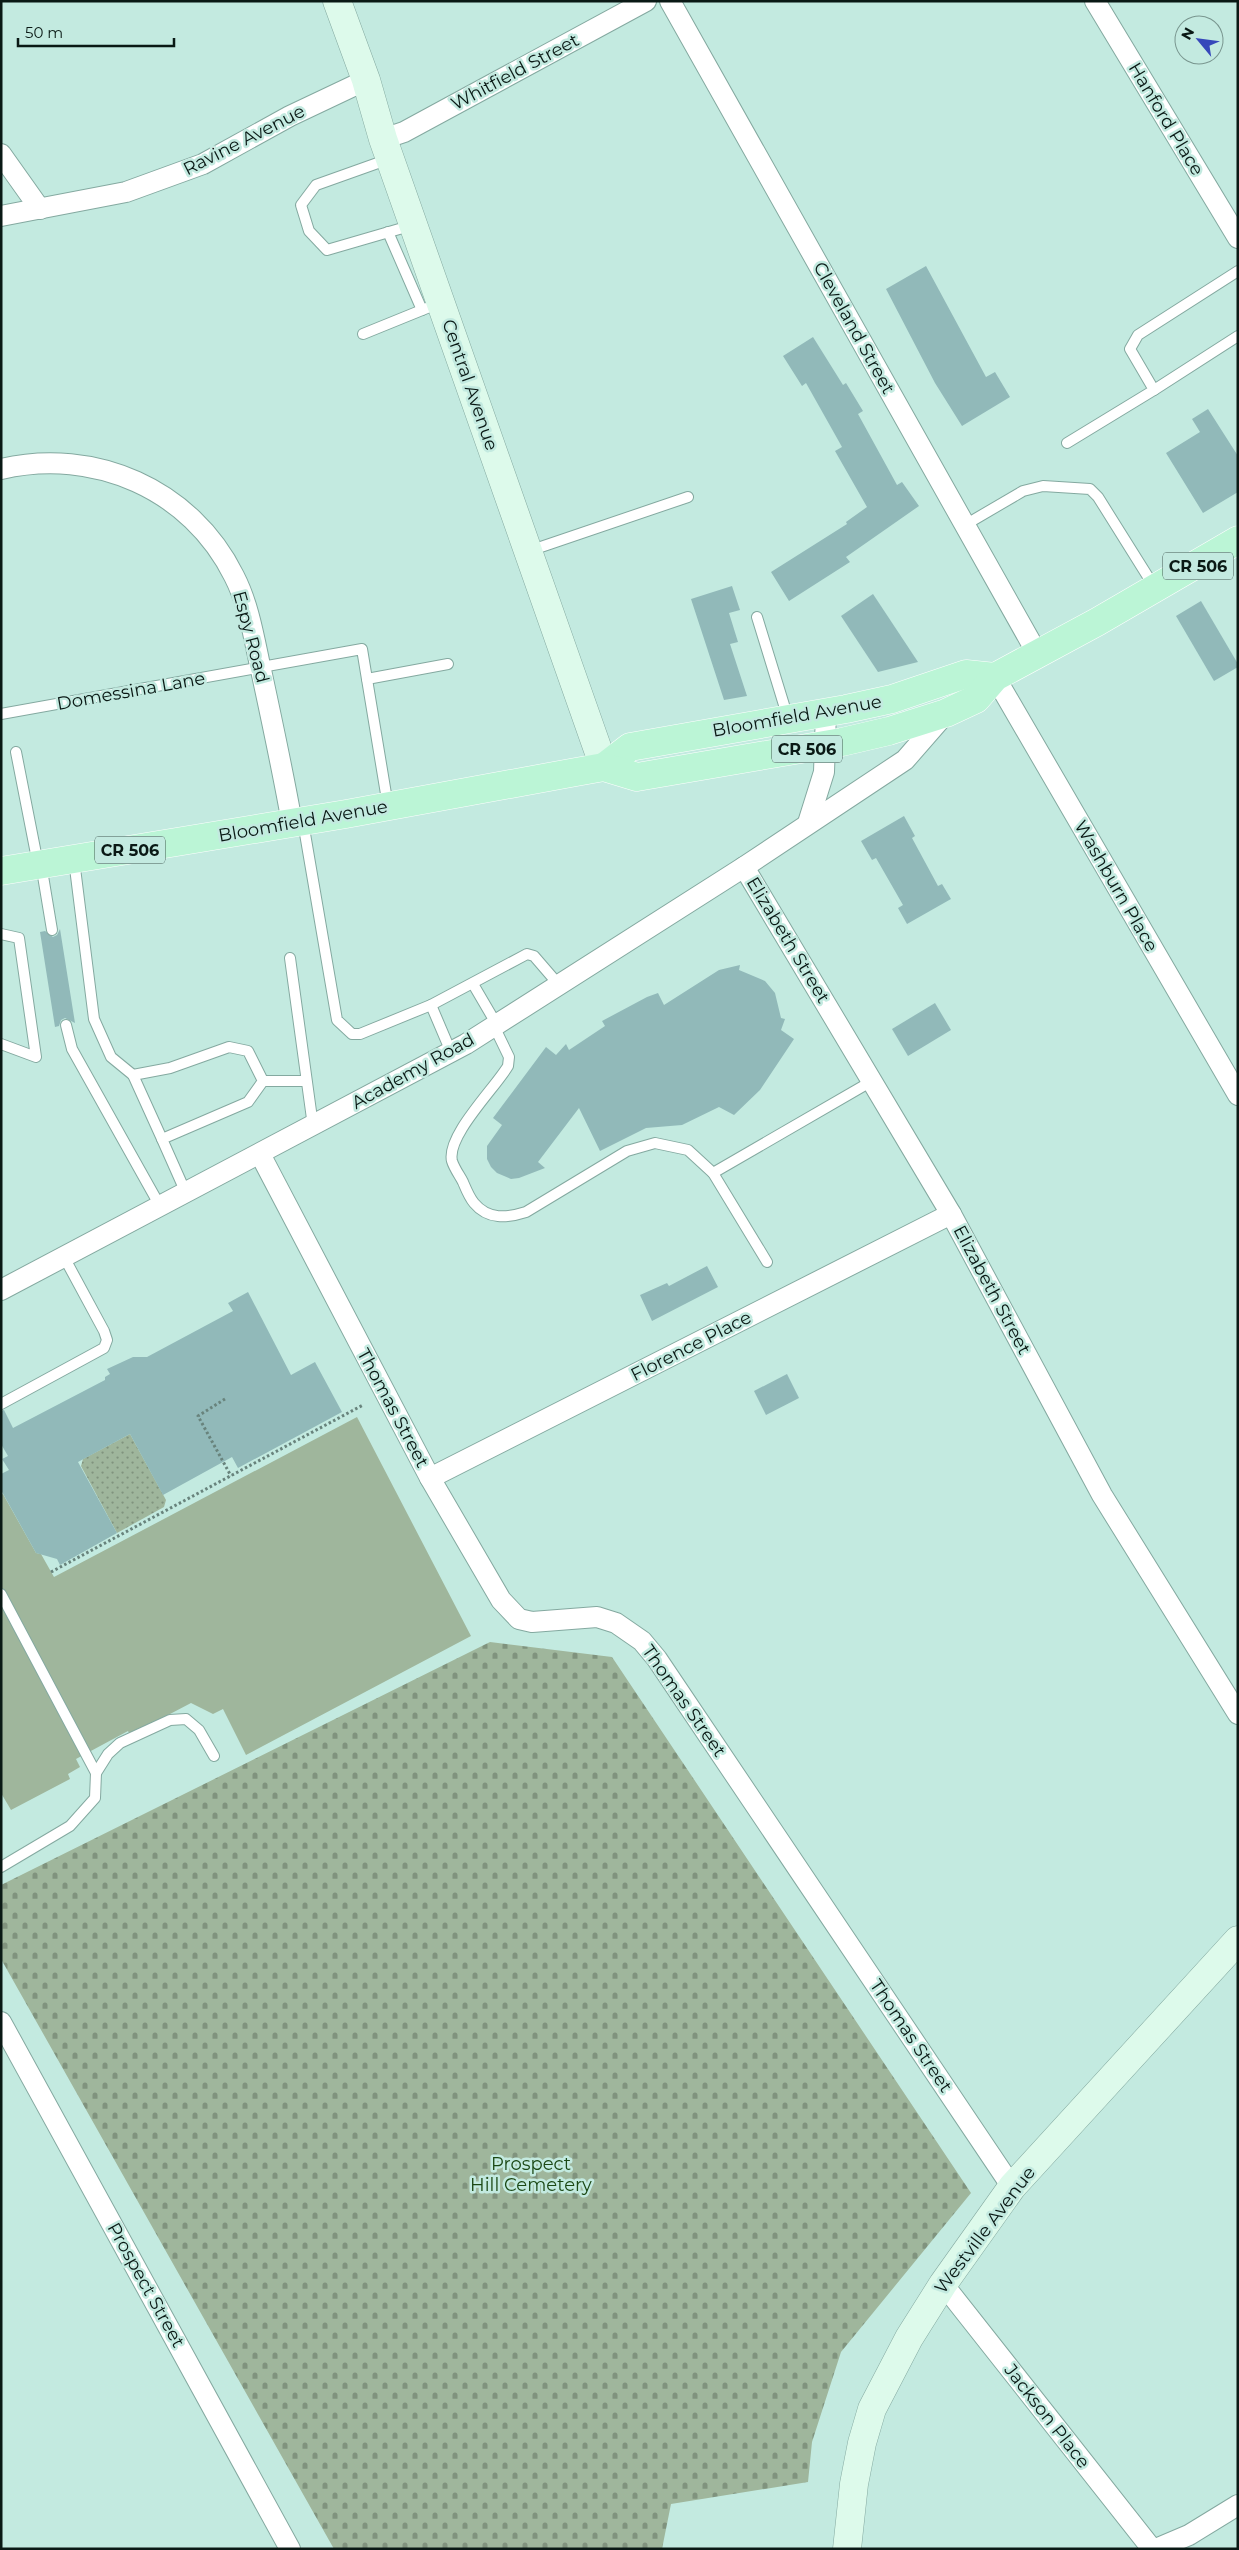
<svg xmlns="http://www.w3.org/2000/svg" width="1239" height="2550" viewBox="0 0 1239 2550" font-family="Montserrat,sans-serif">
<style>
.grass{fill:url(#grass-dots)}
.cemetery{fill:url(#cemetery-stones)}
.pitch{fill:#9fb69c}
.building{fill:#91b9b9}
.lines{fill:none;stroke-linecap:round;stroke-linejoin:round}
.lane-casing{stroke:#84a9a0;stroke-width:12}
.street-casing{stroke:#84a9a0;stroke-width:22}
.secondary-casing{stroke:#84a9a0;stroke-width:29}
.primary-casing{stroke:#fff;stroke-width:29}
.path{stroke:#68837c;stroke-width:3;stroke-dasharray:2.5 2.5;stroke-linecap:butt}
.lane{stroke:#fff;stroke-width:10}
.street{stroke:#fff;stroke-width:20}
.secondary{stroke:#ddfaeb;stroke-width:28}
.primary{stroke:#bbf5d6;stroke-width:28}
.labels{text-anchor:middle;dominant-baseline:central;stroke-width:5;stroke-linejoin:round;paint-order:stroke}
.shield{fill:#c3eae0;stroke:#425852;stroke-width:1}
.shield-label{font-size:16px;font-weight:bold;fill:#0a1915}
.street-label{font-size:18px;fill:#0a1915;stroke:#c3eae0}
.park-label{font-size:18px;fill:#1b4814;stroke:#c3eae0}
</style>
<defs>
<pattern id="grass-dots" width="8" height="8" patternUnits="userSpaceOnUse" patternTransform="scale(1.25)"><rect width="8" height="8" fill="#9fb69c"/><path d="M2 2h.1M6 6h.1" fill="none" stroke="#80937e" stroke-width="1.8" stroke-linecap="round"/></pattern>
<pattern id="cemetery-stones" width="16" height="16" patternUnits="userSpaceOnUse" patternTransform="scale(1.25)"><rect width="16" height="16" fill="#9fb69c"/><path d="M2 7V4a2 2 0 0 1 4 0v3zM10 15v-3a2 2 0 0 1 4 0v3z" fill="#80937e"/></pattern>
</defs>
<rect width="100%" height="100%" fill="#c3eae0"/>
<path class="grass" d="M130 1434 166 1500 164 1507 117 1533 81 1466 83 1459Z"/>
<path class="cemetery" d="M490 1642 612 1657 971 2193 841 2352 812 2442 808 2482 671 2504 662 2549H334L1 1959V1885Z"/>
<path class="pitch" d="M357 1417 471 1636 246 1755 223 1709 213 1714 191 1703 130 1735 128 1731 76 1759 80 1767 68 1774 70 1779 11 1810 1 1793V1495L3 1494 36 1553 41 1554 54 1577Z"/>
<g class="building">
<path d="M926 266 986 377 995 372 1010 397 962 426 935 383 886 289Z"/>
<path d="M813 337 843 385 846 383 863 411 858 414 897 485 902 482 919 506 846 557 850 562 789 601 771 572 847 524 846 522 867 507 835 451 842 447 806 383 802 386 783 356Z"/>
<path d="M1208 409 1238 456V492L1203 513 1166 453 1200 432 1192 419Z"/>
<path d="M732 586 740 610 729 613 738 642 730 644 747 696 724 700 691 599Z"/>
<path d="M873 594 918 662 878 672 841 616Z"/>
<path d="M1201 601 1238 664V667L1214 681 1176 616Z"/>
<path d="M904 816 915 836 912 838 938 886 942 884 951 899 907 924 898 908 903 905 876 858 872 860 861 841Z"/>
<path d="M60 929 75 1023 65 1018 61 1020 59 1026 55 1027 40 932 45 931 53 937 57 935Z"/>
<path d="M740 965 739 970 765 981 775 993 781 1018 785 1019 781 1030 794 1039 760 1090 734 1115 719 1107 682 1125 646 1128 600 1151 579 1108 538 1162 545 1168 519 1178 511 1179 497 1173 491 1167 487 1159V1146L502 1125 493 1118 546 1047 556 1055 566 1044 569 1050 605 1026 602 1021 647 997 658 993 664 1005 719 970Z"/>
<path d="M935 1003 951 1030 908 1056 892 1029Z"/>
<path d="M707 1266 718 1287 652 1321 640 1295 667 1283 669 1286Z"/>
<path d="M248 1292 291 1375 315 1362 342 1412 238 1468 232 1457 163 1495 130 1434 78 1462 117 1533 60 1565 57 1559 36 1553 1 1490V1474L9 1470 2 1459 8 1456 1 1444V1411L4 1410 13 1428 105 1380V1377L110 1374 107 1369 133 1357H147L233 1311 228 1303Z"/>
<path d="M787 1374 799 1398 766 1415 754 1391Z"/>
</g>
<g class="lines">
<defs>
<g id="lane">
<path d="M389 159 316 185 301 205 309 231 327 250 413 225"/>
<path d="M388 232 422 310"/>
<path d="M363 334 427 308"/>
<path d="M1154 390 1238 336"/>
<path d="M1067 443 1154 390 1130 349 1138 335 1238 271"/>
<path d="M965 525 1023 491 1043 486 1090 489 1098 497 1155 588"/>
<path d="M529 551 688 497"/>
<path d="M757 617 788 718"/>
<path d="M367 679 448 664"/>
<path d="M1 714 362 649 388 806"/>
<path d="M16 752 38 864"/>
<path d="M303 822 337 1020 352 1034H360L431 1005 527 954 534 956 559 985"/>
<path d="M74 860 94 1019 111 1057 133 1075 162 1139"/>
<path d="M41 864 52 930"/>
<path d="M1 934 19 938 36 1057 1 1044"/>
<path d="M290 958 313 1126"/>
<path d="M473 984 497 1025"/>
<path d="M431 1005 451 1052"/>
<path d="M66 1025 72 1049 160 1206"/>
<path d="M494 1026 509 1057 508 1066C495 1088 446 1136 452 1161 454 1168 460 1176 463 1182 466 1189 469 1197 474 1203 488 1220 507 1218 526 1212L627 1151 655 1143 688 1150 713 1173 767 1262"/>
<path d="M133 1075 170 1068 229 1047 248 1051 263 1081 248 1102 162 1139 186 1193"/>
<path d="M263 1081H306"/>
<path d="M713 1173 872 1081"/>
<path d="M1 1404 104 1348 107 1340 104 1331 64 1257"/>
<path d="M1 1594 96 1773"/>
<path d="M1 1867 70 1826 95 1798 96 1773 108 1754 120 1743 170 1720 186 1719 199 1730 214 1756"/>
</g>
<g id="street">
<path d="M670 1 1038 655"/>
<path d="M1095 1 1238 238"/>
<path d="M383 139 404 132 646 1"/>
<path d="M1 154 40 209"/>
<path d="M1 216 126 192 203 164 290 116 366 80"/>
<path d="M1 469C94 447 191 489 234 576 249 605 254 638 261 670 272 721 283 772 292 823"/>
<path d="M995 677 1238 1095"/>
<path d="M808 823 824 772 826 712"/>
<path d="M744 867 951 1214 1102 1495 1238 1714"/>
<path d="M260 1154 430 1478 501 1600 519 1619 532 1622 597 1617 616 1623 642 1641 657 1659 1012 2187"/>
<path d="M1 1290 466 1044 744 867 905 760 946 713"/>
<path d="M430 1478 951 1214"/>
<path d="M1 2022 290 2549"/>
<path d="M943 2284 1152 2549"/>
<path d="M1156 2549 1189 2535 1238 2505"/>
</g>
<g id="secondary">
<path d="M337 1 366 80 383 139 604 767"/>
<path d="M847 2549 854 2484 862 2443 872 2409 909 2338 943 2284 1012 2187 1238 1940"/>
</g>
<g id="primary">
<path d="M604 767 630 747 846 709 892 699 966 674 995 677"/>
<path d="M1 871 346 814 576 772 604 767 637 777 842 742 889 731 946 713 976 699 995 677 1097 622 1238 540"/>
</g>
</defs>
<use href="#lane" class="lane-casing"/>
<use href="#street" class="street-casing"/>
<use href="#secondary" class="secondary-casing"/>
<use href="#primary" class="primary-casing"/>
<g class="path">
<path d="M225 1399 198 1416 231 1476"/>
<path d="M51 1572 363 1405"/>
</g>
<use href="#lane" class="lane"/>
<use href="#street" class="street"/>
<use href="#secondary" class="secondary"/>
<use href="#primary" class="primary"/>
</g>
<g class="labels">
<g class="shield">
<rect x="1163" y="552.5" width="70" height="27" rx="4"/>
<rect x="772" y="735.5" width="70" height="27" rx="4"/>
<rect x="95" y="836.5" width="70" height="27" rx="4"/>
</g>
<g class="shield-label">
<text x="1198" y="566">CR 506</text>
<text x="807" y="749">CR 506</text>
<text x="130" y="850">CR 506</text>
</g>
<g class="street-label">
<text transform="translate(515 72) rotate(-28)">Whitfield Street</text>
<text transform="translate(1166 119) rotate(59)">Hanford Place</text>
<text transform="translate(244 140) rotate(-27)">Ravine Avenue</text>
<text transform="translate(854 328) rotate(61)">Cleveland Street</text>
<text transform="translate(470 385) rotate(71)">Central Avenue</text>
<text transform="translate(251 637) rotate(75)">Espy Road</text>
<text transform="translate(131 691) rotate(-10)">Domessina Lane</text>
<text transform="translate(797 716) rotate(-10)">Bloomfield Avenue</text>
<text transform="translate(303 821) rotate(-10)">Bloomfield Avenue</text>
<text transform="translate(1116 886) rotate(60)">Washburn Place</text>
<text transform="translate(788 940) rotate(59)">Elizabeth Street</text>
<text transform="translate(413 1071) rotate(-29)">Academy Road</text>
<text transform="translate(992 1290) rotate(62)">Elizabeth Street</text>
<text transform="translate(691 1346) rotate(-27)">Florence Place</text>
<text transform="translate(393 1408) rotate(62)">Thomas Street</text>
<text transform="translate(684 1701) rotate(55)">Thomas Street</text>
<text transform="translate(911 2036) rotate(56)">Thomas Street</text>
<text transform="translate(985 2230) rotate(-53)">Westville Avenue</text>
<text transform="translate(146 2285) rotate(61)">Prospect Street</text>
<text transform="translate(1047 2416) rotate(52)">Jackson Place</text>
</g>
<g class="park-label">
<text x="531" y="2164">Prospect<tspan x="531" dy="21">Hill Cemetery</tspan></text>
</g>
</g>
<rect width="1239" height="2550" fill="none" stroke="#0a1915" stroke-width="5"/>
<g transform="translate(1199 40) rotate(299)"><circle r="24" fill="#c3eae0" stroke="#79968f"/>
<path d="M0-4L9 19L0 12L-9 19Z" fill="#3648ba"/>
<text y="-8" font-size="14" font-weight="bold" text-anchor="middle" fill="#0a1915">N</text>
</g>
<path d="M18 38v8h156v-8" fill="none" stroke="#0a1915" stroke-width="2.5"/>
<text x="25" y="38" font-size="15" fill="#0a1915" stroke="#c3eae0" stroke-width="4" paint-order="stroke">50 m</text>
</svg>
